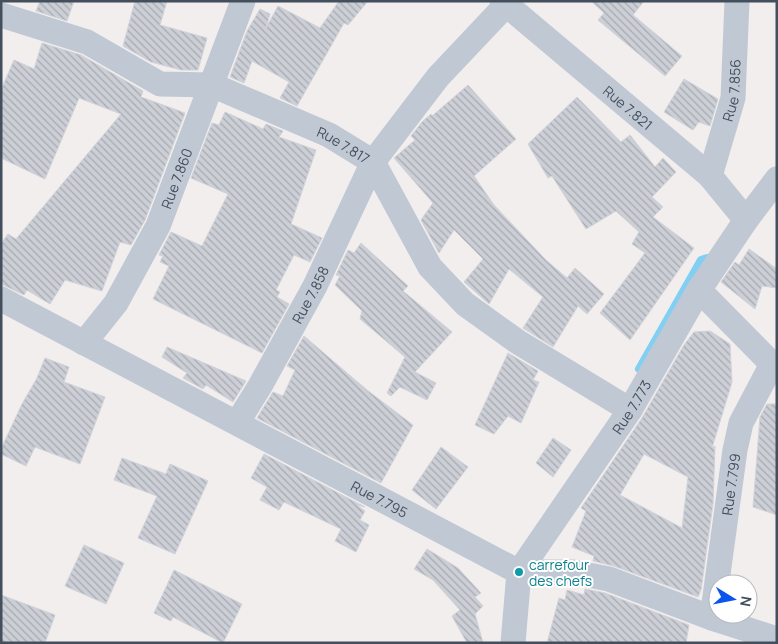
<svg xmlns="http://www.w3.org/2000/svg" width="778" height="644" viewBox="0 0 778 644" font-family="Manrope,sans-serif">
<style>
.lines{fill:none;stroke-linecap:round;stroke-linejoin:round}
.stream{stroke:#81cff3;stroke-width:8}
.building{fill:url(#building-back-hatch);stroke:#d1d3da;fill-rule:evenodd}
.minor{stroke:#c0c8d4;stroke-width:25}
.culture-dot{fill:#0f9aa8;stroke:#fff;stroke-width:2}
.labels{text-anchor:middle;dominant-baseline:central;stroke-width:4;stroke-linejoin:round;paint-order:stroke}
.street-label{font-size:14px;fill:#444f5d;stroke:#fff}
.culture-label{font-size:14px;fill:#0d838f;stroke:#fff;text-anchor:start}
</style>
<defs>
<pattern id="building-back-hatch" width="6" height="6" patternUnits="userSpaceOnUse" patternTransform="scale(1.25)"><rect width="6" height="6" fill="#cccfd6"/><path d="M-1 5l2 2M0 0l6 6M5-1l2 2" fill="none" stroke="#a7aab1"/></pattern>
</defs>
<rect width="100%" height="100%" fill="#f1eeed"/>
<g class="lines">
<path class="stream" d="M639 369 701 260 707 258"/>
</g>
<g class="building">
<path d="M40 1H74L67 21 36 11Z"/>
<path d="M135 1H167L160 25 207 38 198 70H181L151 62 123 46Z"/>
<path d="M339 1H368L348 25 344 23 297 106 280 98 289 82 252 61 244 83 230 77 247 31 260 9 270 14 266 28 278 6 320 28Z"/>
<path d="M591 1H644L633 15 682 56 665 76 598 20 604 13Z"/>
<path d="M42 43 81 55 143 91 141 97 185 113 145 220 131 245 120 242 102 291 65 280 50 304 27 290 24 295 1 284V244L8 234 16 239 121 114 79 98 45 179 1 158V90L14 60 34 69Z"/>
<path d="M684 79 718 99 710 126 699 122 693 130 664 112Z"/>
<path d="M468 85 516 139 474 176 494 205 546 260 567 278 575 268 604 294 587 314 578 306 553 347 523 328 543 297 509 269 489 304 464 282 483 259 454 230 439 253 421 220 433 203 394 158 415 140 411 136 422 122 431 114 432 116Z"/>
<path d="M577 97 621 142 630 135 655 167 663 158 676 172 652 197 663 207 653 217 694 248 630 340 600 313 645 253 632 244 639 232 616 211 586 229 552 176 548 178 528 144Z"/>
<path d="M225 112 263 129 266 124 283 131 279 137 316 150 291 224 322 238 310 262 294 255 276 290 280 292 277 297 289 304 262 353 153 299 169 266 160 262 163 256 159 255 171 232 202 246 228 194 191 178 212 123 219 125Z"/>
<path d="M361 243 408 286 403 291 452 332 415 372 436 383 427 400 400 387 391 396 387 393 405 357 360 319 362 311 335 285 340 276 336 275 348 250 354 253Z"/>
<path d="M749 249 777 269V288L762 286 755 309 721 282 735 262 739 265Z"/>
<path d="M710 331 730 344 732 382 712 448 715 446 713 504 701 590 698 597 614 566 593 561 594 556 572 547 586 511 581 508 642 418 684 345 694 332ZM644 454 688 477 682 528 620 495Z"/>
<path d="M304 336 367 390 413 425 381 483 257 418 273 392 283 396 295 370 287 366Z"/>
<path d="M167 347 246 381 233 402 206 385 203 389 183 378 187 373 162 357Z"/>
<path d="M508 353 538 371 533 380 539 382 521 423 508 416 494 434 475 425Z"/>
<path d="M45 358 69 367 64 382 105 397 80 464 35 447 26 466 1 454V449L22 404 37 378Z"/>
<path d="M767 404H777V515L753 507 760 417Z"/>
<path d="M553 438 571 450 553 477 536 463Z"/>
<path d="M441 447 468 467 436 509 412 490Z"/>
<path d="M264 454 365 507 357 505 365 511 360 520 369 525 356 552 335 541 341 529 284 502 279 510 260 500 267 487 251 478Z"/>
<path d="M122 458 166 474 170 464 208 481 175 554 138 538 157 496 114 480Z"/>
<path d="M84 545 124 563 106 604 65 586Z"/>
<path d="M427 549 458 568 481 593 475 597 483 606 475 614 483 643H467L452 616 460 610 433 580 414 569Z"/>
<path d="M174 570 242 604 223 643 173 617 171 621 154 613Z"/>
<path d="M585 589 605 593 689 625 686 643H547L559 598 565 600 567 590 584 595Z"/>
<path d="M1 595 55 615 45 643H1Z"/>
</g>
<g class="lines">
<g class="minor">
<path id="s1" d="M502 1 710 176 746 220"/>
<path id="s2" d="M1 15 87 42 160 84 212 85 329 135 373 162 430 267 465 304 518 342 630 410"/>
<path id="s3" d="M710 176 733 98 737 1"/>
<path d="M699 290 772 364"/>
<path id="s4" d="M1 299 519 572H573L609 579 712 618 777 639"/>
<path id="s5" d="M84 343 116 303 158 226 243 1"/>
<path id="s6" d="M237 423 260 386 315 286 373 162 438 77 506 5"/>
<path id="s7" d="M712 618 735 450 741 423 772 364 777 367"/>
<path id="s8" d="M513 643 519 572 630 410 699 290 746 220 777 179"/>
</g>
</g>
<circle class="culture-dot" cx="519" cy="572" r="5"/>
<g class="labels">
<g class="street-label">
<text stroke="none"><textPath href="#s3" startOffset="89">Rue 7.856</textPath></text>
<text stroke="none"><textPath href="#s1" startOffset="165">Rue 7.821</textPath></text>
<text stroke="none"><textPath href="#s2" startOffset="371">Rue 7.817</textPath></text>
<text stroke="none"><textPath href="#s5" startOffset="190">Rue 7.860</textPath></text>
<text stroke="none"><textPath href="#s6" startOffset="148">Rue 7.858</textPath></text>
<text stroke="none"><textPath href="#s8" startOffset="271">Rue 7.773</textPath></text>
<text stroke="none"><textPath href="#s7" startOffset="135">Rue 7.799</textPath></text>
<text stroke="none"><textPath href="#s4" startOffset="428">Rue 7.795</textPath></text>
</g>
<g class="culture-label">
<text x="529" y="564">carrefour<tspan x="529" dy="16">des chefs</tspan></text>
</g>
</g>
<rect width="778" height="644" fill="none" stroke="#444f5d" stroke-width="5"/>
<g transform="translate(733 599) rotate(100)"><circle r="24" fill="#ffffff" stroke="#b4b9be"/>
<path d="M0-4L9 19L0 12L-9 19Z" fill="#0b55ed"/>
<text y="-8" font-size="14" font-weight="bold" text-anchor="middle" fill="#444f5d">N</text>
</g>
</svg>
